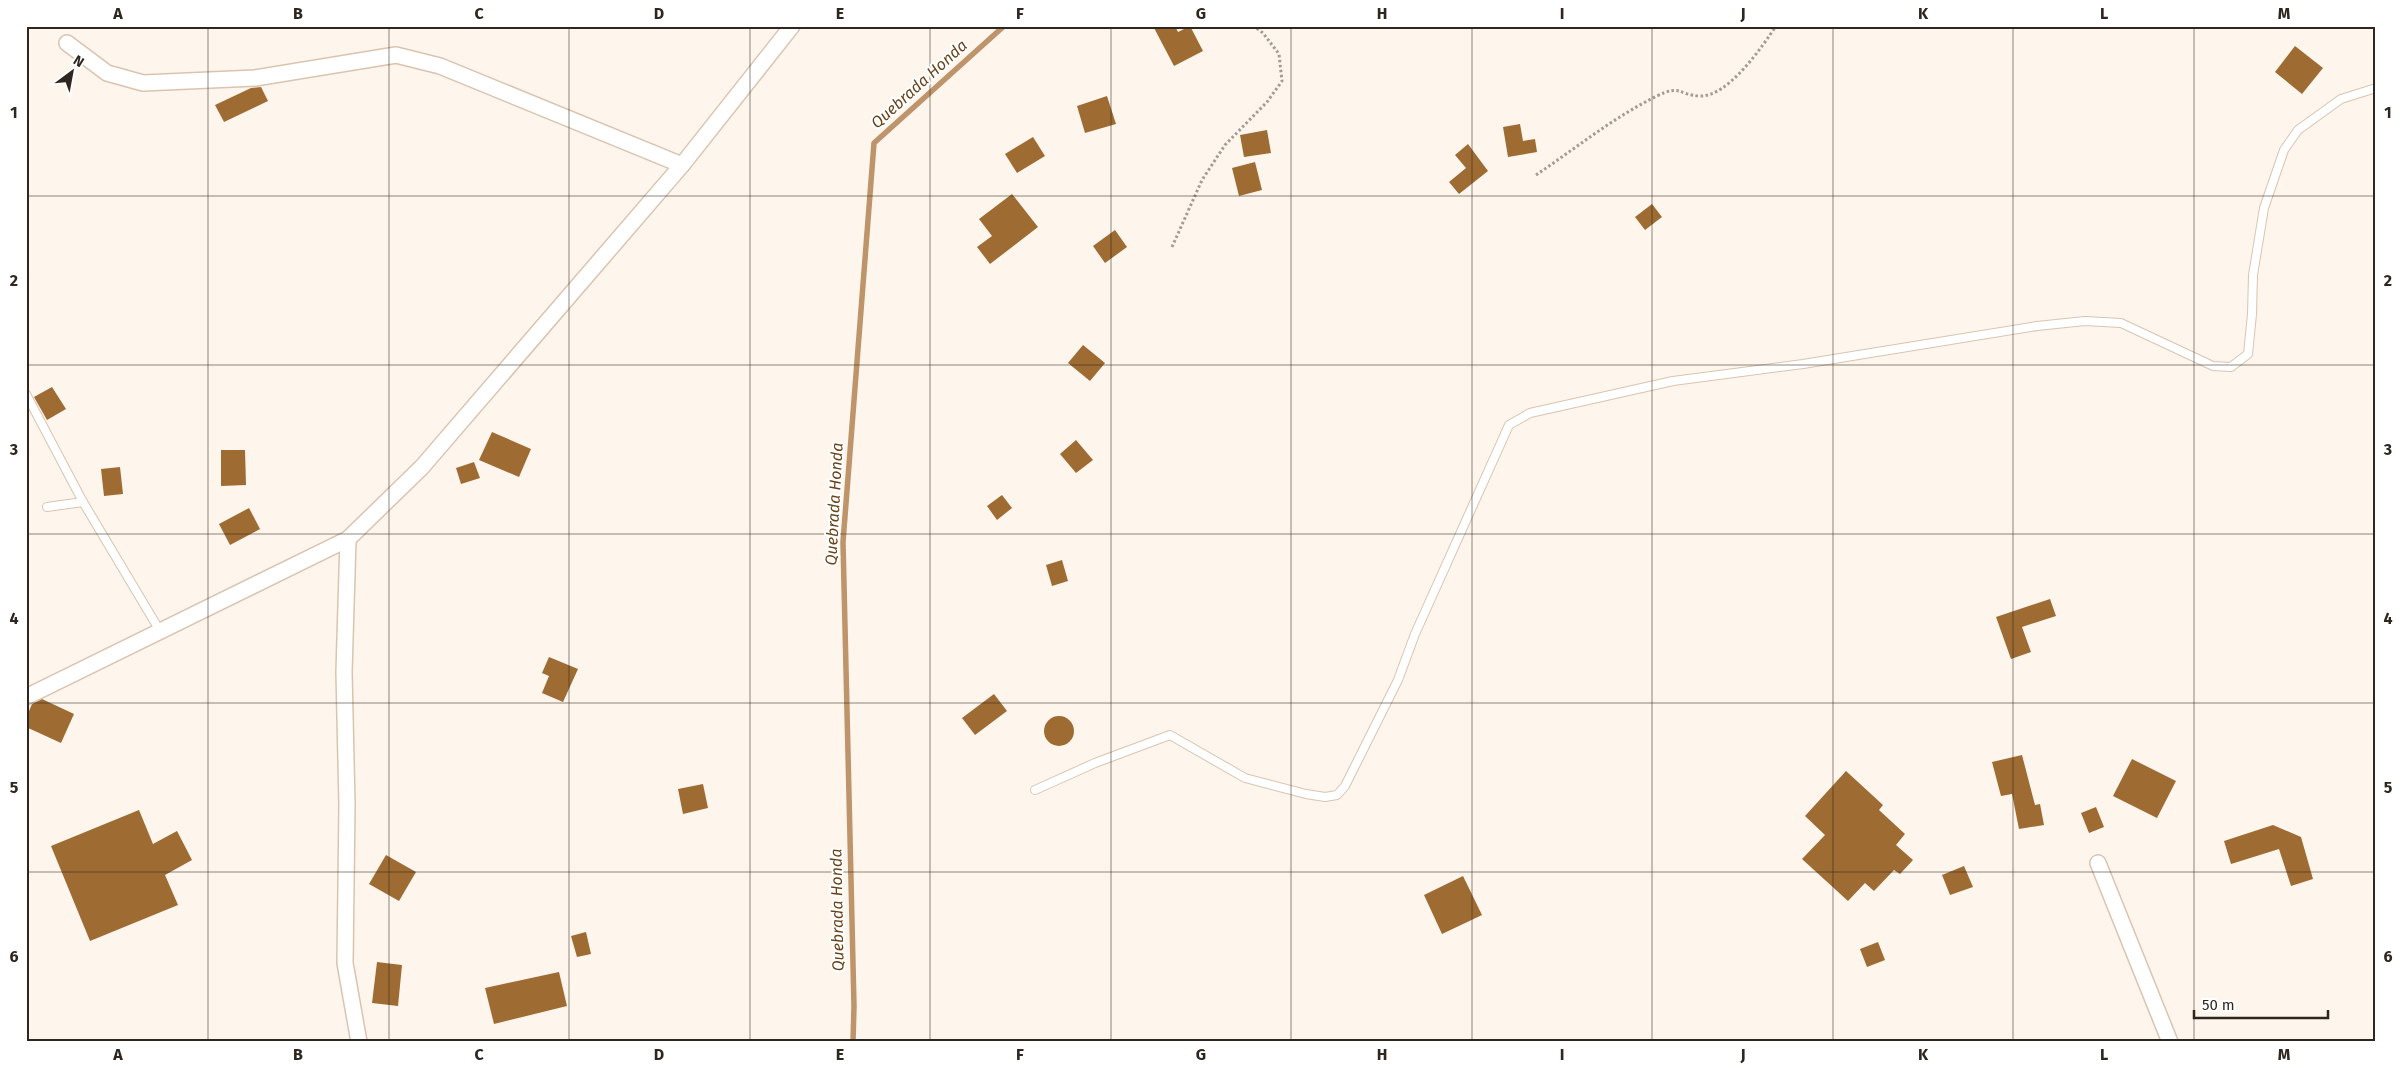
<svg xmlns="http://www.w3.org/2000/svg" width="2402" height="1068" viewBox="0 0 2402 1068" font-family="'Fira Sans',sans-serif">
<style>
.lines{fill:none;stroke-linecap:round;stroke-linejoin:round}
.stream{stroke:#be946a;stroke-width:5.5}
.building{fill:#9e6b33}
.lane-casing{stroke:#dac4af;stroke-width:10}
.street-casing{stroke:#dac4af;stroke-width:18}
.path{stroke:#a49c94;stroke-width:3;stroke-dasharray:2.5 2.5;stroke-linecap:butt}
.lane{stroke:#fff;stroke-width:8}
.street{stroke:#fff;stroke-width:15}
.grid{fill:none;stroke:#2f271f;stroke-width:1;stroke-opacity:0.55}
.labels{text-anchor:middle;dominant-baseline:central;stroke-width:4;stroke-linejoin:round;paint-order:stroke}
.water-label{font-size:16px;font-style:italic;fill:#69441a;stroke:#fff}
.neatline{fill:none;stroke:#2f271f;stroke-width:2}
.grid-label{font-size:16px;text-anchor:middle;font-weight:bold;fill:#2f271f}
</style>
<rect width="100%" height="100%" fill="#fef5ed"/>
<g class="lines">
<path class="stream" d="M853 1042 854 1006 843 542 874 143 1004 26"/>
</g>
<g class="building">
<path d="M1153 26H1175L1178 32 1190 26 1203 51 1174 66Z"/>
<path d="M2295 46 2323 68 2302 94 2275 72Z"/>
<path d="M261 87 268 101 224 122 215 105 251 88Z"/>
<path d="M1107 96 1116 124 1085 133 1077 106Z"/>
<path d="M1520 124 1523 141 1535 139 1537 152 1508 157 1503 127Z"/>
<path d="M1267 130 1271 153 1244 157 1240 135Z"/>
<path d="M1033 137 1045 156 1017 173 1005 154Z"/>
<path d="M1468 144 1488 171 1459 194 1449 182 1466 168 1455 155Z"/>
<path d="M1255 162 1262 190 1239 196 1232 168Z"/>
<path d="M1012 194 1038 227 990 264 977 247 992 236 979 219Z"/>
<path d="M1652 204 1662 217 1645 230 1635 217Z"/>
<path d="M1115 230 1127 247 1105 263 1093 246Z"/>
<path d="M1083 345 1105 363 1090 381 1068 363Z"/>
<path d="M52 387 66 409 47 420 34 397Z"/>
<path d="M492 432 531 449 519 477 479 460Z"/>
<path d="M1076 440 1093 460 1076 473 1060 454Z"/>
<path d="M221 450H245L246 485 221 486Z"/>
<path d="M474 462 480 478 461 484 456 468Z"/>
<path d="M120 467 123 494 104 496 101 469Z"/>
<path d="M1002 495 1012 508 997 520 987 506Z"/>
<path d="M249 508 260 529 230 545 219 524Z"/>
<path d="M1062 560 1068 581 1052 586 1046 565Z"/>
<path d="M2050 599 2056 616 2022 627 2031 652 2011 659 1996 617Z"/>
<path d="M549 657 578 669 563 702 542 693 549 676 542 673Z"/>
<path d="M994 694 1007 711 975 735 962 718Z"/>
<path d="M42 699 74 714 61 743 26 727V718L32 704Z"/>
<circle cx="1059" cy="731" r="15"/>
<path d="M2022 755 2035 805 2040 804 2044 825 2019 829 2012 794 2001 796 1992 762Z"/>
<path d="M2132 759 2176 781 2157 818 2113 796Z"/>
<path d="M1846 771 1883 805 1879 810 1905 834 1896 845 1913 860 1900 874 1894 870 1874 891 1865 883 1848 901 1802 859 1825 835 1805 816Z"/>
<path d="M703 784 708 808 683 814 678 789Z"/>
<path d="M2096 807 2104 827 2089 833 2081 813Z"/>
<path d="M139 810 153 844 177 831 192 860 165 875 178 905 90 941 51 846Z"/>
<path d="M2273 825 2301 837 2313 879 2291 886 2279 849 2231 864 2224 841Z"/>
<path d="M386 855 416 872 399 901 369 884Z"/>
<path d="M1964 866 1973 887 1950 895 1942 875Z"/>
<path d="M1463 876 1482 915 1442 934 1424 895Z"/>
<path d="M586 932 591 954 577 957 571 936Z"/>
<path d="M1878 942 1885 960 1867 967 1860 949Z"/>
<path d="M377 962 402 965 398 1006 372 1003Z"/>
<path d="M559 972 567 1006 494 1024 485 988Z"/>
</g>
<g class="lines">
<defs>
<g id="lane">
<path d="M26 394 83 502 160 631"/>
<path d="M47 507 83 502"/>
<path d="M1035 790 1095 763 1170 735 1245 778 1306 794 1325 797 1337 795 1345 786 1398 680 1415 634 1509 425 1530 413 1673 381 1803 364 2037 326 2085 321 2121 323 2213 366 2231 367 2248 354 2252 314 2253 275 2264 208 2284 150 2298 130 2341 99 2376 88"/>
</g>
<g id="street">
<path d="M67 43 107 73 143 83 255 78 396 55 440 66 682 165"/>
<path d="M348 539 344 672 347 805 345 963 359 1042"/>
<path d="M26 697 348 539 422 467 682 165 792 26"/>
<path d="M2098 863 2170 1042"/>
</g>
</defs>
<use href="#lane" class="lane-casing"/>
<use href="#street" class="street-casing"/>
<g class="path">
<path d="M1536 175C1576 148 1614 117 1657 96 1681 84 1678 95 1700 96 1728 97 1762 47 1776 26"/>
<path d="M1172 247 1202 180 1225 145 1267 102 1282 81 1279 54 1263 33 1254 26"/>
</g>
<use href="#lane" class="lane"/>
<use href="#street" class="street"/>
</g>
<path class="grid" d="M208 26V1042M389 26V1042M569 26V1042M750 26V1042M930 26V1042M1111 26V1042M1291 26V1042M1472 26V1042M1652 26V1042M1833 26V1042M2013 26V1042M2194 26V1042M26 196H2376M26 365H2376M26 534H2376M26 703H2376M26 872H2376"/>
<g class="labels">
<g class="water-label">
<text transform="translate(919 84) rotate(-42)">Quebrada Honda</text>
<text transform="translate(834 504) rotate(-87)">Quebrada Honda</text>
<text transform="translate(837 910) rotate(-91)">Quebrada Honda</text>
</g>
</g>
<rect width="2402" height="1068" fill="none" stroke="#ffffff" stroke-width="55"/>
<g transform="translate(72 72) rotate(32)" stroke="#ffffff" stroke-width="4" paint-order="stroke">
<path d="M0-4L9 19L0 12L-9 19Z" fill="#2f271f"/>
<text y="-8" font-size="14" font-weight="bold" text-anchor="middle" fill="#2f271f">N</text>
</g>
<path d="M2194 1010v8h134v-8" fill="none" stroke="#2f271f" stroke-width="2.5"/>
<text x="2202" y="1010" font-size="15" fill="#2f271f" stroke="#ffffff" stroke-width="4" paint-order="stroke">50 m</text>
<rect x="28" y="28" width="2346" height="1012" class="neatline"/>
<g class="grid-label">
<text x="118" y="19">A</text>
<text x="298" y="19">B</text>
<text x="479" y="19">C</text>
<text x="659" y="19">D</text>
<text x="840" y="19">E</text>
<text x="1020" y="19">F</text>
<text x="1201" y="19">G</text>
<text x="1382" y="19">H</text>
<text x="1562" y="19">I</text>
<text x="1743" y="19">J</text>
<text x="1923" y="19">K</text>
<text x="2104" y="19">L</text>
<text x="2284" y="19">M</text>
<text x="14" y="118">1</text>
<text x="2388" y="118">1</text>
<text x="14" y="286">2</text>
<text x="2388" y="286">2</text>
<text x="14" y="455">3</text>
<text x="2388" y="455">3</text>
<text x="14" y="624">4</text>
<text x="2388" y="624">4</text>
<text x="14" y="793">5</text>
<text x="2388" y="793">5</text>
<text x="14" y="962">6</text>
<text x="2388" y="962">6</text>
<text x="118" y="1060">A</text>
<text x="298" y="1060">B</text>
<text x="479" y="1060">C</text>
<text x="659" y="1060">D</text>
<text x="840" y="1060">E</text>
<text x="1020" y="1060">F</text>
<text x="1201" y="1060">G</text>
<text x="1382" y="1060">H</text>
<text x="1562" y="1060">I</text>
<text x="1743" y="1060">J</text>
<text x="1923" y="1060">K</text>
<text x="2104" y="1060">L</text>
<text x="2284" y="1060">M</text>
</g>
</svg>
